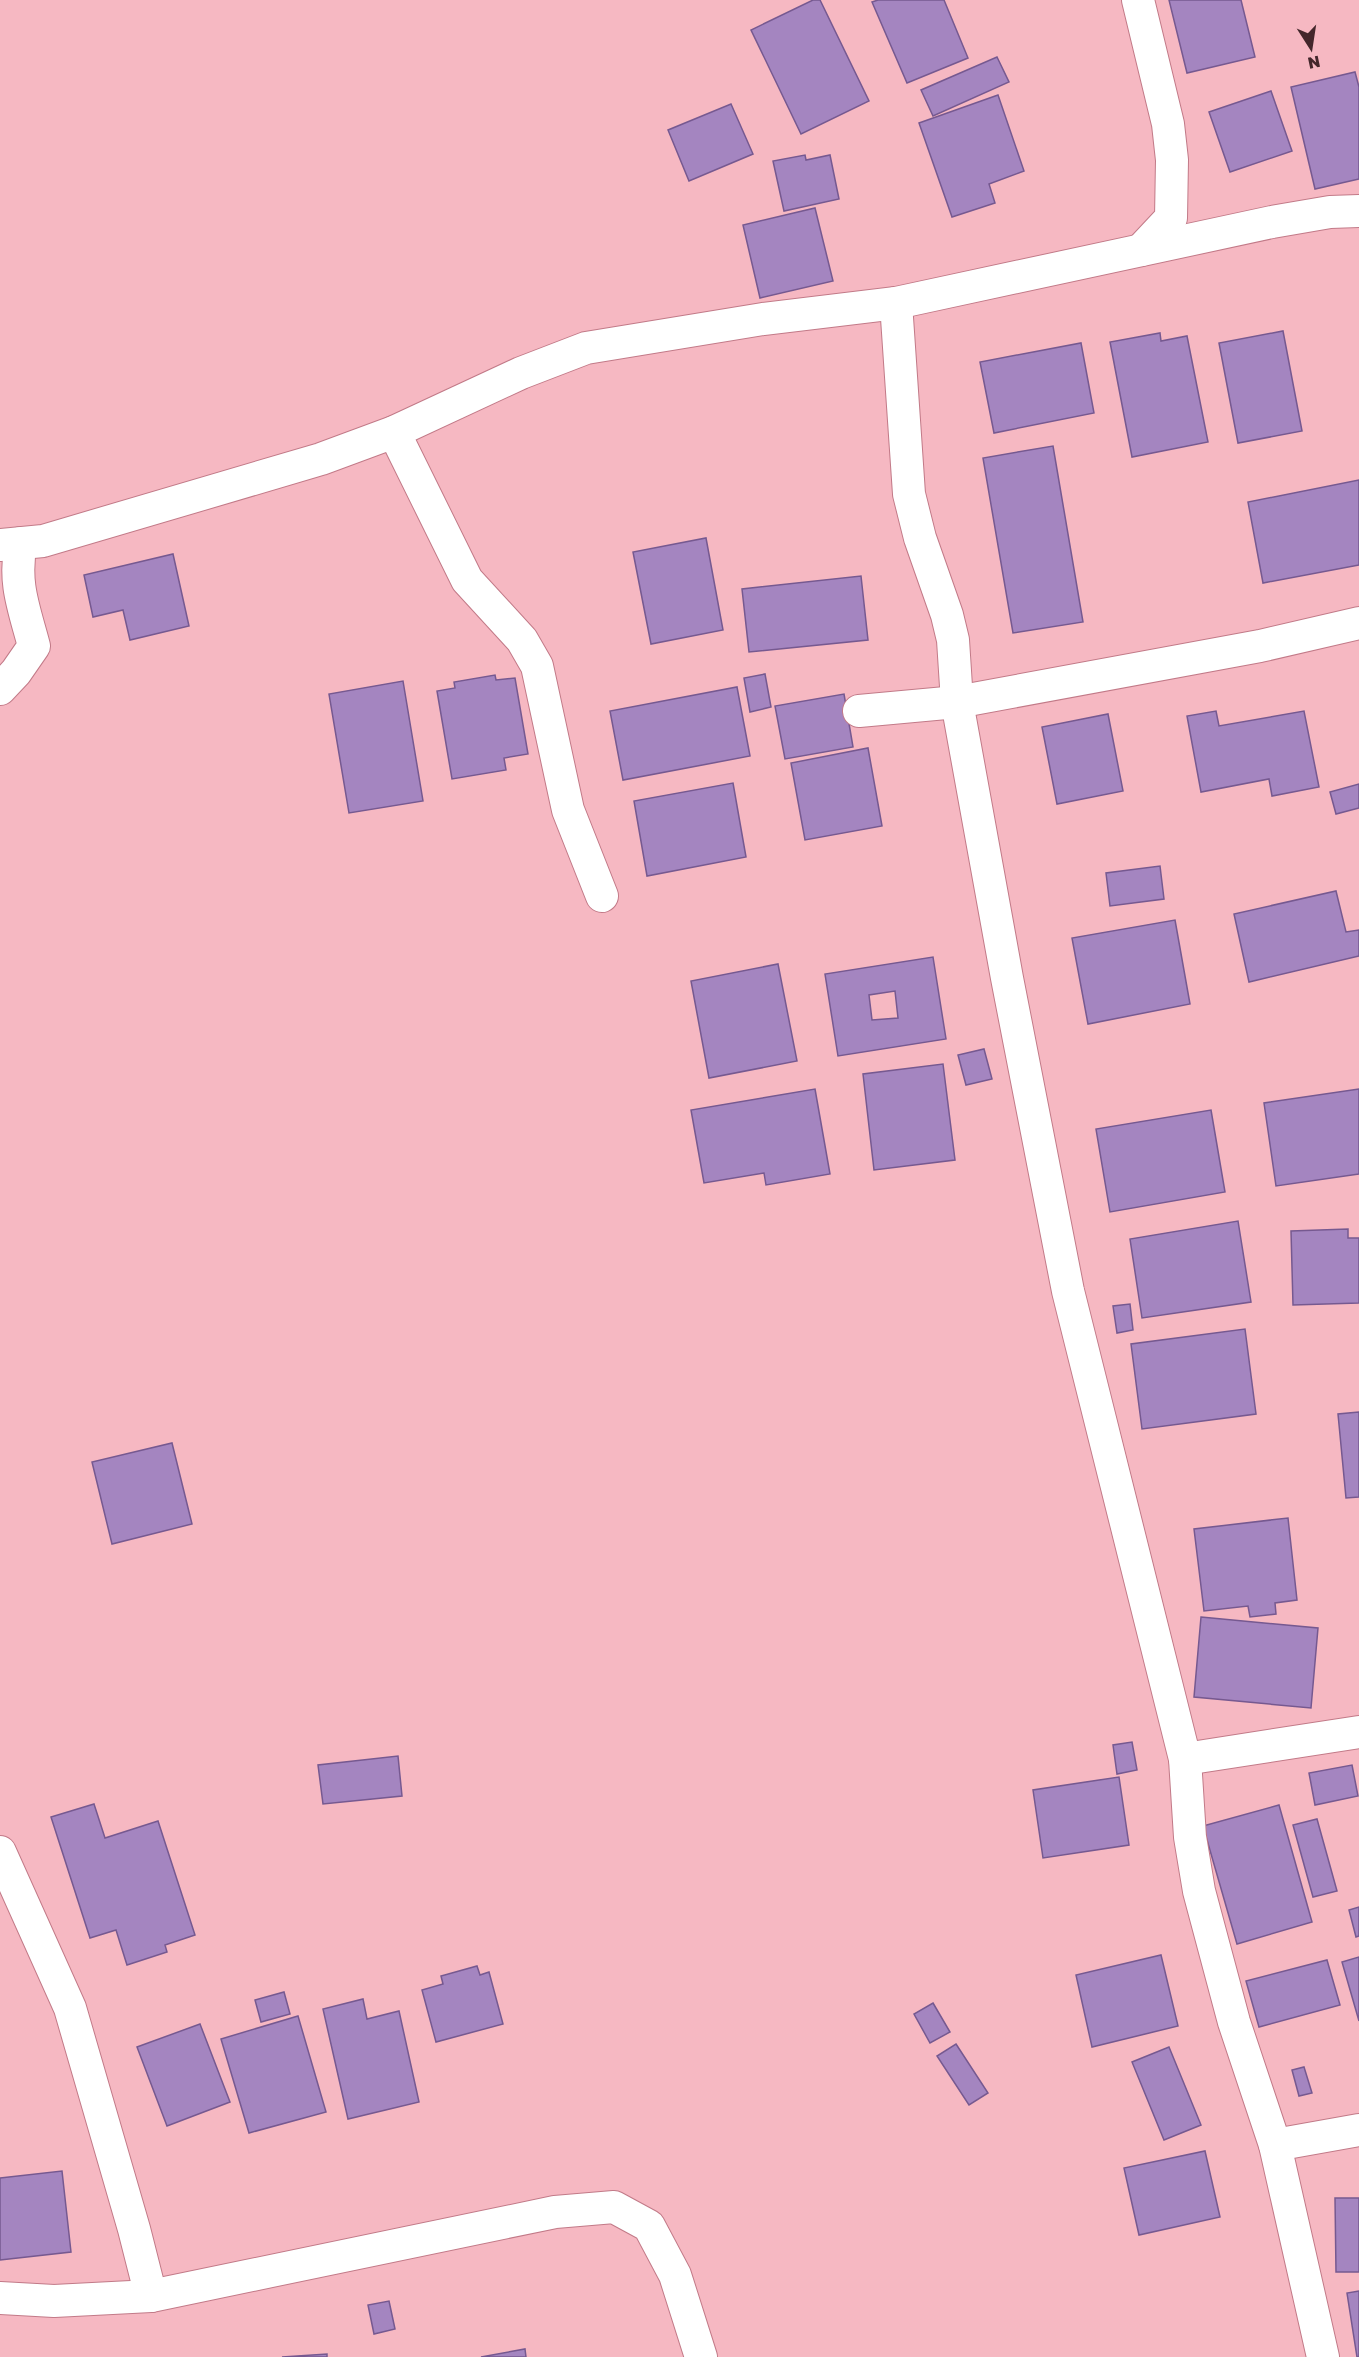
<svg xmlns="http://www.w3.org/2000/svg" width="1359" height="2357" viewBox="0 0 1359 2357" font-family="'Golos Text',sans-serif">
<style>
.building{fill:#a485c0;stroke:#765990;stroke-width:1.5;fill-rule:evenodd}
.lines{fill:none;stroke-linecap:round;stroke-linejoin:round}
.street-casing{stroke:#c27a88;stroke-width:34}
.street{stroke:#fff;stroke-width:32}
</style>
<rect width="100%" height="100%" fill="#f6b8c2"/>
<g class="building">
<path d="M813 0H820L869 101 801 134 751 30Z"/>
<path d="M878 0H944L968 58 907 83 872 2Z"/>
<path d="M1169 0H1241L1255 57 1187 73Z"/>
<path d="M997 57 1009 82 933 116 921 90Z"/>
<path d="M1355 72 1359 87V179L1315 189 1291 87Z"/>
<path d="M1271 91 1292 151 1230 172 1209 112Z"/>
<path d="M998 95 1024 171 989 184 995 203 952 217 919 123Z"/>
<path d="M731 104 753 154 689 181 668 130Z"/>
<path d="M805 155 806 160 830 155 839 199 784 211 773 161Z"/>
<path d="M815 208 833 281 760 298 743 225Z"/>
<path d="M1283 331 1302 431 1238 443 1219 343Z"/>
<path d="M1160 333 1161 341 1187 336 1208 442 1132 457 1110 342Z"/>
<path d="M1081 343 1094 413 994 433 980 362Z"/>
<path d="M1053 446 1083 622 1013 633 983 458Z"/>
<path d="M1359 480V565L1263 583 1248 502Z"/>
<path d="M706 538 723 630 651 644 633 552Z"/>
<path d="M173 554 189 626 130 640 123 610 93 617 84 575Z"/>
<path d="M861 576 868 640 749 652 742 589Z"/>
<path d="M765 674 771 707 750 712 744 678Z"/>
<path d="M495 675 496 680 515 678 528 754 504 758 506 770 452 779 437 691 455 688 454 682Z"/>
<path d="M403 681 423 801 349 813 329 694Z"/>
<path d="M737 687 750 756 623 780 610 711Z"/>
<path d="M844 694 853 747 785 759 775 706Z"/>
<path d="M1216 711 1219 726 1304 711 1319 787 1272 796 1269 779 1201 792 1187 716Z"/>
<path d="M1108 714 1123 791 1057 804 1042 727Z"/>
<path d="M868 748 882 826 805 840 791 763Z"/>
<path d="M733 783 746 857 647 876 634 801Z"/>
<path d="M1359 784V808L1336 814 1330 792Z"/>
<path d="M1160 866 1164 899 1110 906 1106 873Z"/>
<path d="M1336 891 1346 932 1359 930V956L1249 982 1234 914Z"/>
<path d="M1175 920 1190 1004 1088 1024 1072 938Z"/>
<path d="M933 957 946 1039 838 1056 825 974ZM895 991 898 1018 872 1020 869 995Z"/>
<path d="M778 964 797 1061 709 1078 691 981Z"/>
<path d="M984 1049 992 1079 966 1085 958 1055Z"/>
<path d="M943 1064 955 1160 874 1170 863 1074Z"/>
<path d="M815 1089 830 1174 766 1185 764 1173 704 1183 691 1110Z"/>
<path d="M1359 1089V1174L1276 1186 1264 1103Z"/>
<path d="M1211 1110 1225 1192 1110 1212 1096 1129Z"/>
<path d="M1238 1221 1251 1302 1142 1318 1130 1239Z"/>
<path d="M1348 1229V1238H1359V1303L1293 1305 1291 1231Z"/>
<path d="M1130 1304 1133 1330 1117 1333 1113 1306Z"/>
<path d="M1245 1329 1256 1414 1142 1429 1131 1344Z"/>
<path d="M1359 1412V1497L1346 1498 1338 1414Z"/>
<path d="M172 1443 192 1524 112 1544 92 1462Z"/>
<path d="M1288 1518 1297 1600 1275 1603 1276 1614 1250 1617 1248 1606 1204 1611 1194 1529Z"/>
<path d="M1201 1617 1318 1628 1311 1708 1194 1697Z"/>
<path d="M1132 1742 1137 1770 1117 1774 1113 1745Z"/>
<path d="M398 1756 402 1796 323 1804 318 1765Z"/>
<path d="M1352 1765 1358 1796 1315 1805 1309 1773Z"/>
<path d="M1119 1777 1129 1845 1043 1858 1033 1790Z"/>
<path d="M94 1804 105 1838 158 1821 195 1935 165 1945 167 1952 127 1965 116 1930 90 1938 51 1817Z"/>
<path d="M1279 1805 1312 1922 1237 1944 1203 1826Z"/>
<path d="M1317 1819 1337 1891 1313 1897 1293 1825Z"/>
<path d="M1359 1907V1936L1356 1937 1349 1910Z"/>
<path d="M1161 1955 1178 2026 1092 2047 1076 1975Z"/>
<path d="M1359 1957V2021L1342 1962Z"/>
<path d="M1327 1960 1340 2005 1259 2027 1246 1981Z"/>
<path d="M477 1966 480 1975 489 1972 503 2024 436 2042 422 1990 443 1984 441 1976Z"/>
<path d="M284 1992 290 2014 261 2022 255 2000Z"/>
<path d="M363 1999 367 2019 399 2011 419 2102 348 2119 323 2009Z"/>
<path d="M933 2003 950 2032 930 2043 914 2014Z"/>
<path d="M298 2016 326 2112 249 2133 221 2039Z"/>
<path d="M200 2024 230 2102 167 2126 137 2047Z"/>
<path d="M956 2044 988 2093 969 2105 937 2056Z"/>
<path d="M1169 2047 1201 2125 1164 2140 1132 2062Z"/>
<path d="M1304 2067 1312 2093 1299 2096 1292 2070Z"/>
<path d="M1205 2151 1220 2217 1139 2235 1124 2168Z"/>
<path d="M62 2171 71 2252 0 2260V2178Z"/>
<path d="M1335 2198H1359V2272H1336Z"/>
<path d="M1359 2291V2357H1357L1347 2293Z"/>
<path d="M389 2301 395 2329 374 2334 368 2305Z"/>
<path d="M525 2349 526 2357H481Z"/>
<path d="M327 2354V2357H282Z"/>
</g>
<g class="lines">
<defs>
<g id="street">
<path d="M1138 0 1168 124 1172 160 1171 218 1141 250"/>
<path d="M896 303 909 494 920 538 947 615 953 640 957 702 1007 978 1068 1291 1185 1759 1190 1837 1199 1891 1234 2022 1275 2145 1323 2357"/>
<path d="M394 432 467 580 522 640 537 666 568 810 602 896"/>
<path d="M0 545 43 541 321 459 394 432 521 373 586 348 763 319 896 303 1272 222 1330 212 1359 211"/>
<path d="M0 689 16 672 34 646C24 608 13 583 21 543"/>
<path d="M859 711 957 702 1260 646 1359 623"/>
<path d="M1185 1759 1359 1732"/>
<path d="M0 1852 70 2008 134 2229 151 2296"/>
<path d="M1275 2145 1359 2130"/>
<path d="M0 2298 54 2301 151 2296 555 2212 614 2207 649 2226 675 2275 701 2357"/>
</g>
</defs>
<use href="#street" class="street-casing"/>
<use href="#street" class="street"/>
</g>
<g transform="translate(1311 48) rotate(168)" stroke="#f6b8c2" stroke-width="4.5" paint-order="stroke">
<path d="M0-4.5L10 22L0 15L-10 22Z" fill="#43262b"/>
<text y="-9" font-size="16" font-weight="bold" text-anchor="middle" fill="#43262b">N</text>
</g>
</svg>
